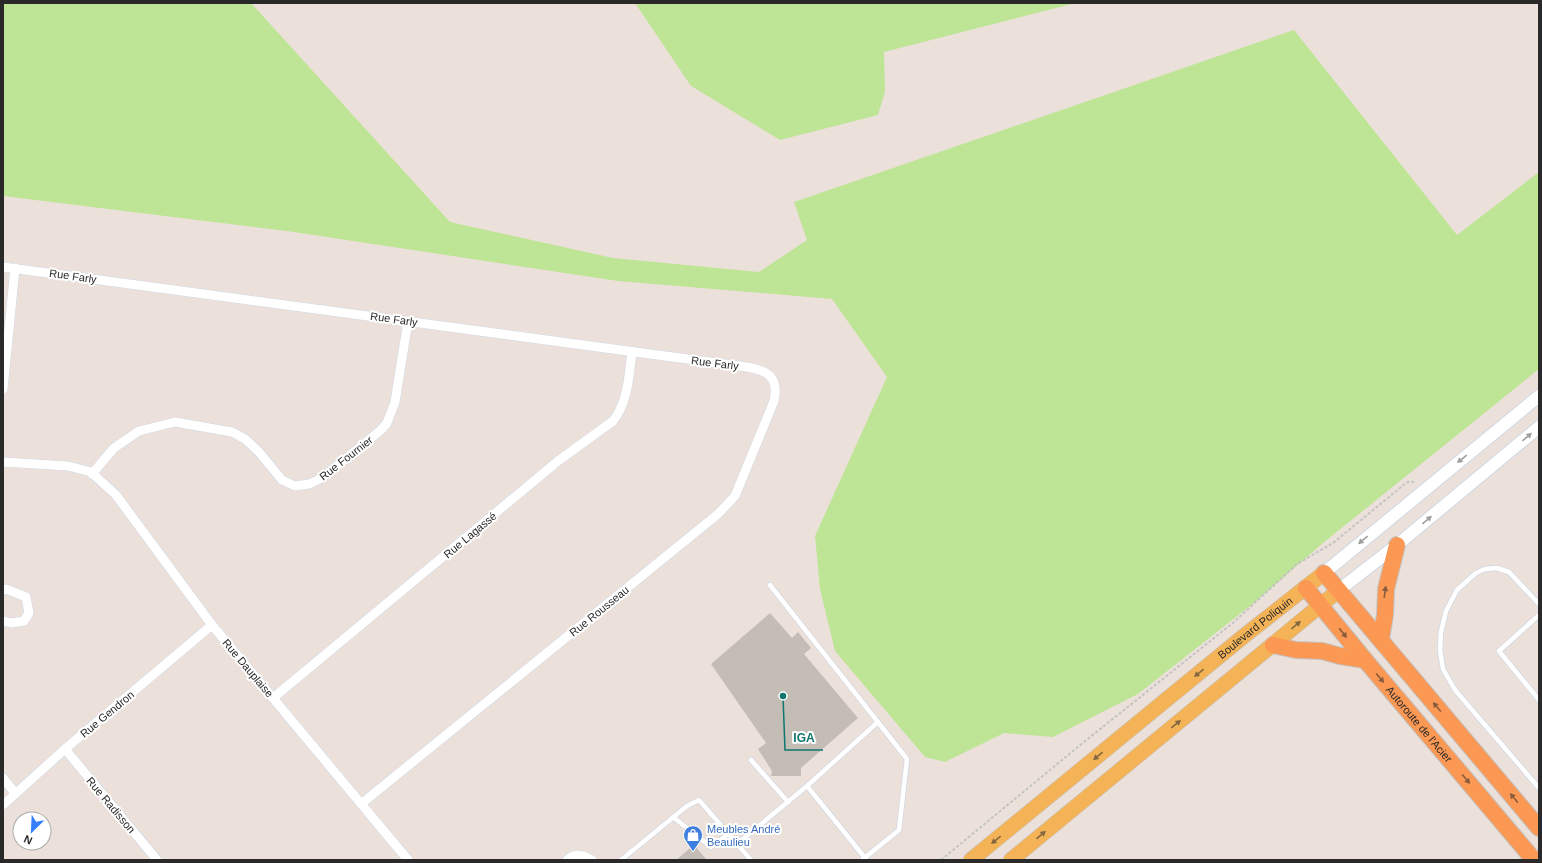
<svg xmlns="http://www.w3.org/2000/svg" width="1542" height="863" viewBox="0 0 1542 863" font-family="Arial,sans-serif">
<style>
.green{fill:#bee495}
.building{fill:#c4bdb6}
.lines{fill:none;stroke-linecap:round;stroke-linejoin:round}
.service-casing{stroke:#d0d7e3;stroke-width:6}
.minor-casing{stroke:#d0d7e3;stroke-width:10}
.tertiary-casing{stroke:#d0d7e3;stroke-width:14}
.primary-casing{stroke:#c3c3c3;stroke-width:16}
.trunk-casing{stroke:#c3c3c3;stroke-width:18}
.path{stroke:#c3c3c3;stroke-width:2;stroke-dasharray:3 2;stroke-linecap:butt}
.service{stroke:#fff;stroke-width:4.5}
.minor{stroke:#fff;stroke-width:9}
.tertiary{stroke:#fff;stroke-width:12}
.primary{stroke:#f4b357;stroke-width:15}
.trunk{stroke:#fa9854;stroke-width:16}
.oneway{fill:#9f9f9f}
.oneway2{fill:#875b3c}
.oneway3{fill:#84673e}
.labels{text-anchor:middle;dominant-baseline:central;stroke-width:4;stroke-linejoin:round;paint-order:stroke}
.street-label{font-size:11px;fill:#292929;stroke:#fff}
.shop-label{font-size:11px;fill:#366cbe;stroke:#fff;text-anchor:start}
.leader{fill:none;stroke:#0f766e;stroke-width:1.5}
.callout-dot{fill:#0f766e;stroke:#fff;stroke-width:1.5}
.callout-label{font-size:12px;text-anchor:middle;font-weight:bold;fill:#0f766e;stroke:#fff;stroke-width:4;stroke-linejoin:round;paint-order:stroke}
</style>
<rect width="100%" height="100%" fill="#ece1da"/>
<g class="green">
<path d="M3 3H251L450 222 613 258 759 272 807 240 794 202 1294 30 1457 235 1539 172V369L1323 543 1254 603 1138 694 1053 737 1004 733 945 762 925 757 835 651 820 589 815 536 887 377 832 299 618 281 287 231 3 196Z"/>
<path d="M635 3H1076L884 52 885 92 878 115 780 140 691 86Z"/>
</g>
<g class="building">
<path d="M770 613 792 638 798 632 811 648 804 654 858 718 801 768V776H771L772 771 758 749 766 743 711 664Z"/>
<path d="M694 845 707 860H676Z"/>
</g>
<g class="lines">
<defs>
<g id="service">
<path d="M770 585 907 759 899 830 862 860"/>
<path d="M1539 604 1509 572 1497 568 1485 569 1476 573 1457 590 1446 611 1441 632 1440 650 1443 669 1455 690 1539 788"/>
<path d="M1539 615 1499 651 1539 700"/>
<path d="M751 760 788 802"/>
<path d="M807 786 866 859"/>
<path d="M673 817 711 847 728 834"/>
<path d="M737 844 807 786 878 722"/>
<path d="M621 860 687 806 699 800 751 860"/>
</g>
<g id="minor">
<path d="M3 267 747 367C769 371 779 378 774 401L735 496 718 514 361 804"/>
<path d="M3 389 15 268"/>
<path d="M3 462 68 466 91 472 116 495 212 625 408 860"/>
<path d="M92 474 114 448 139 431 175 422 232 432 245 439 259 452 282 480 295 486 309 484 322 478 381 430 387 423 395 402 408 321"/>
<path d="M3 590 6 589 26 597 29 613 24 621 11 623 3 621"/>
<path d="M273 698 558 461 613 421C628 402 629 375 632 352"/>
<path d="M65 749 157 860"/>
<path d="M3 778 15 793"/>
<path d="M3 805 65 749 212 625"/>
<path d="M567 860C576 852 583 855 592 860"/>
</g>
<g id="tertiary">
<path d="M1324 573 1539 396"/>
<path d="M1339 590 1397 545 1539 427"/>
</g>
<g id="primary">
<path id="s1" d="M971 860 1244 636 1324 573"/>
<path d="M1011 860 1339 590"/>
</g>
<g id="trunk">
<path d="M1324 573 1539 828"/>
<path id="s2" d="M1306 588 1365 660 1534 860"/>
<path d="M1381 639 1385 615 1386 589 1397 545"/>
<path d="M1273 645 1296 650 1322 651 1340 656 1365 660"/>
</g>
</defs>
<use href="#service" class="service-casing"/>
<use href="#minor" class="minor-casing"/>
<use href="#tertiary" class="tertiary-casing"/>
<use href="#primary" class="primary-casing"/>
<use href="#trunk" class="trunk-casing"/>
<path class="path" d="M941 860 1079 746 1234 622 1297 564 1333 543 1406 483 1410 481 1416 483"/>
<use href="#service" class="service"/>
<use href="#minor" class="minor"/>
<use href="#tertiary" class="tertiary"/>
<use href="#primary" class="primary"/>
<use href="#trunk" class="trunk"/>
</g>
<defs><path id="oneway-solid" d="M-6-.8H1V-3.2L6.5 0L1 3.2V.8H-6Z"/></defs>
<g class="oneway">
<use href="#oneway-solid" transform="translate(1527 437) rotate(-40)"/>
<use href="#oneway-solid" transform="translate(1462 459) rotate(141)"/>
<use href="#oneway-solid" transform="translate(1427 520) rotate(-40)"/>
<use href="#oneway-solid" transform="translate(1363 540) rotate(140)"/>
</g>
<g class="oneway2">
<use href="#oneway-solid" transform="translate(1385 592) rotate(-82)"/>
<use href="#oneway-solid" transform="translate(1343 633) rotate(51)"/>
<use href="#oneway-solid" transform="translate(1380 678) rotate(50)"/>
<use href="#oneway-solid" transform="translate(1437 707) rotate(-130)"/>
<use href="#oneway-solid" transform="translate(1466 779) rotate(50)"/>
<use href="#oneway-solid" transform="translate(1514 798) rotate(-130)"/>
</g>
<g class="oneway3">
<use href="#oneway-solid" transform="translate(1296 625) rotate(-40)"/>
<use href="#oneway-solid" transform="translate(1199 673) rotate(141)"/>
<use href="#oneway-solid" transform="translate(1176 724) rotate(-39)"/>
<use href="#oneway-solid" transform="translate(1098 756) rotate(140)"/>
<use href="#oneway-solid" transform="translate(1041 835) rotate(-40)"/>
<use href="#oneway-solid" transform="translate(996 840) rotate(141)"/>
</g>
<defs>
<symbol id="shop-pin" viewBox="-11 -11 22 30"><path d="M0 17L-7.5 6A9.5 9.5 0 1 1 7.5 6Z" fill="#3f7fe0" stroke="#fff"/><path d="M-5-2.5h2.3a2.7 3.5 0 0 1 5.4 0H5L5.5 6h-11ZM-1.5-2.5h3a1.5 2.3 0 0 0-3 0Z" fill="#fff"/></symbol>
</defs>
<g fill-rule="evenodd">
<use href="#shop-pin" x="682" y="824" width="22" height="30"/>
</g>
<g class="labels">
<g class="street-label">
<text transform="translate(73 276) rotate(8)">Rue Farly</text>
<text transform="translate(394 319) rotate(8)">Rue Farly</text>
<text transform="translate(715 363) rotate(7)">Rue Farly</text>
<text transform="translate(346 458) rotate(-38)">Rue Fournier</text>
<text transform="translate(470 535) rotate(-40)">Rue Lagassé</text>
<text transform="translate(599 611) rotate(-39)">Rue Rousseau</text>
<text stroke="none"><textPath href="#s1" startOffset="367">Boulevard Poliquin</textPath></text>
<text transform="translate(248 668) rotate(50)">Rue Dauplaise</text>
<text transform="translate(107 714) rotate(-40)">Rue Gendron</text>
<text stroke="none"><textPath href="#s2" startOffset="177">Autoroute de l'Acier</textPath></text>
<text transform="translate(111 805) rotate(50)">Rue Radisson</text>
</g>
<g class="shop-label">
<text x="707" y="829">Meubles André<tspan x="707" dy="13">Beaulieu</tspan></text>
</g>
</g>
<path class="leader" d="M783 696L785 750H823"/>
<circle class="callout-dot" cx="783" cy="696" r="4"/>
<g class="callout-label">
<text x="804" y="742">IGA</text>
</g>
<rect width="1542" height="863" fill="none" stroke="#292929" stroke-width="8"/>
<g transform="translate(32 831) rotate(204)"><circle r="19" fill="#ffffff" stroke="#a9a9a9"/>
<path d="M0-3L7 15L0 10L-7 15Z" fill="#357ffe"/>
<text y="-6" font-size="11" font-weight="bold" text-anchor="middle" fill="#292929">N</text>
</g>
</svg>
